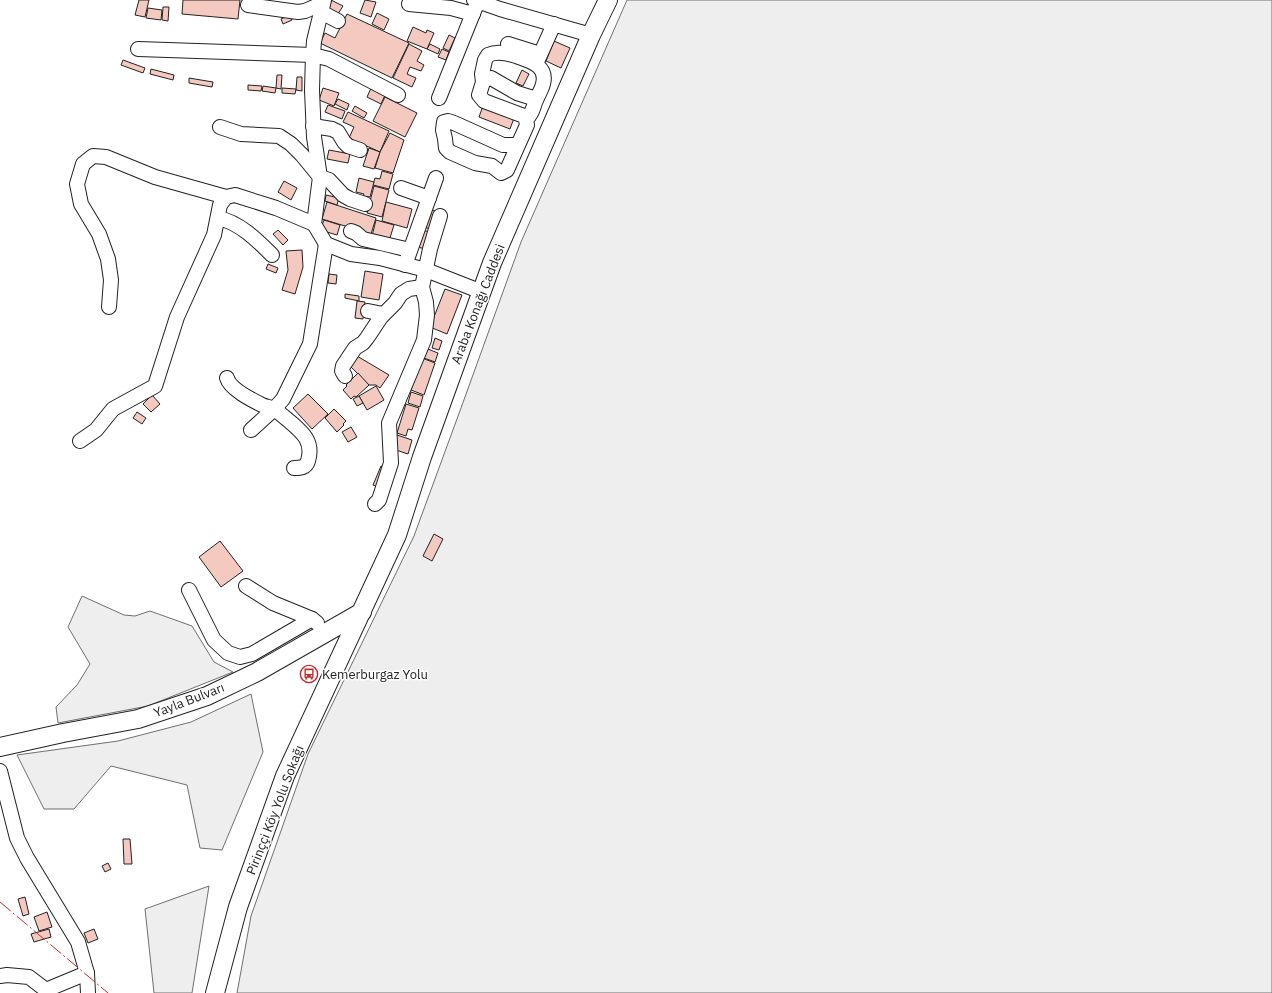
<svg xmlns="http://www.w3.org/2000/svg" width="1272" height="993" viewBox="0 0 1272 993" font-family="'IBM Plex Sans',sans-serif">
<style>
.green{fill:#eee;stroke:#6f6f6f}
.building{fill:#f3c9c0;stroke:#222}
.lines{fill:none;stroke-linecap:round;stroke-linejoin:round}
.minor-casing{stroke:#222;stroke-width:16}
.major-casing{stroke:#222;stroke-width:20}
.minor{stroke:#fff;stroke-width:14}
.major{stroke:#fff;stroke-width:18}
.power{stroke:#c62828;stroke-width:1;stroke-dasharray:14 3 2 3;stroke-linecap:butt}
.labels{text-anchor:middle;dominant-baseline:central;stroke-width:3;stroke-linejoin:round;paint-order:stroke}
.street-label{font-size:13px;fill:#222;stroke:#fff}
.poi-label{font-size:13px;fill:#222;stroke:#fff;text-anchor:start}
</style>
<rect width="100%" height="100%" fill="#fff"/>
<g class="green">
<path d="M627 0H1272V993H237L251 916 308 754 414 536 461 408 521 242Z"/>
<path d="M82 596 124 615 135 616 150 611 192 626 214 662 233 672 148 706 58 723 56 707 77 685 90 664 68 627Z"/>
<path d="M251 694 263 752 222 850 200 848 187 785 111 766 74 809H44L17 755 118 741 191 722Z"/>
<path d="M209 886 192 993H154L145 909Z"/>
</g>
<g class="building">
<path d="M139 0H149L145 17 135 15Z"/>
<path d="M183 0H240L238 19 182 14Z"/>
<path d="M331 0 343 6 338 14 326 8Z"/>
<path d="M365 0 376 2 371 17 360 13Z"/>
<path d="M163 7H169L168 21 162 20Z"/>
<path d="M148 8 162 10 161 20 146 18Z"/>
<path d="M377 13 389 19 384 30 372 24Z"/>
<path d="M347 14 409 43 392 78 320 43 325 33 335 38Z"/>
<path d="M290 15 292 20 283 24 281 19Z"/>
<path d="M413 27 426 33 427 30 434 33 427 49 407 41Z"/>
<path d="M449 35 455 38 449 51 443 48Z"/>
<path d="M554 41 570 48 561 68 546 61Z"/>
<path d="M409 44 422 51 417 61 424 65 421 71 410 67 407 74 416 78 412 87 393 78Z"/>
<path d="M430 44 440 49 438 54 427 49Z"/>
<path d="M442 49 449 52 446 60 438 57Z"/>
<path d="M123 60 145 68 143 73 121 65Z"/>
<path d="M151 69 174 75 173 80 150 74Z"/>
<path d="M522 70 529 74 523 86 516 83Z"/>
<path d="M277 75H282L281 89 276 88Z"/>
<path d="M297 77H302V91L296 90Z"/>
<path d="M189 78 213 82 212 87 189 83Z"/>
<path d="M248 85 262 86 261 91 248 90Z"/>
<path d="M263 86 276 88 275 93 262 91Z"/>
<path d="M372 86 386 93 381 104 367 97Z"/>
<path d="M282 88 296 89 295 94 282 93Z"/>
<path d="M323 88 339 93 334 106 319 100Z"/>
<path d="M385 97 417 113 405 137 373 121Z"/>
<path d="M338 99 349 104 347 110 335 104Z"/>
<path d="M328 105 345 111 342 119 325 112Z"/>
<path d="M355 106 367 113 364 118 352 111Z"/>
<path d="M483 106 514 118 510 129 479 117Z"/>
<path d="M348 112 389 131 380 152 349 138 354 127 343 122Z"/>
<path d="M390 133 404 140 393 173 375 168 380 152Z"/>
<path d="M369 148 380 152 374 169 363 166Z"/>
<path d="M329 150 350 154 348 163 327 159Z"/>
<path d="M382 171 393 174 389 189 373 185 375 178 380 179Z"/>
<path d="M359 178 374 182 370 197 363 196 364 194 356 192Z"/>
<path d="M284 181 297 188 291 200 278 192Z"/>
<path d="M374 186 389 190 382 217 367 213Z"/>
<path d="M326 195 339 198 337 205 325 201Z"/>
<path d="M327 202 376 218 371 234 322 219Z"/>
<path d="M386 202 412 209 407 228 382 221Z"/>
<path d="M429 209 436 211 431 229 423 227Z"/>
<path d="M324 220 340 225 337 235 320 230Z"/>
<path d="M376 220 394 225 389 241 372 236Z"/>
<path d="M278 230 288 240 283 245 273 234Z"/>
<path d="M422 230 430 232 426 249 417 247Z"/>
<path d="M302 250 303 267 295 294 282 290 288 270 286 251Z"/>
<path d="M268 264 278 268 276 273 266 269Z"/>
<path d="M365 271 383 274 379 300 361 297Z"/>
<path d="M329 274 337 275 336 284 328 283Z"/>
<path d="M445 289 462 295 447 334 430 327Z"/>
<path d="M345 294 359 296V301L345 298Z"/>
<path d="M357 301 365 302 363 319 355 318Z"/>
<path d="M435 338 442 341 439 350 432 348Z"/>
<path d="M428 349 438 353 435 362 424 358Z"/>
<path d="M357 356 389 375 380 388 376 385H369L349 365Z"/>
<path d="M422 358 435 363 424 395 411 390Z"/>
<path d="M358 373 369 385 356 397 354 396 351 399 343 390 347 386 346 385Z"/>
<path d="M376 386 384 400 367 410 359 396Z"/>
<path d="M411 392 423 396 420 407 408 403Z"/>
<path d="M308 394 328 414 312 429 293 408Z"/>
<path d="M152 395 160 404 151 412 143 404Z"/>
<path d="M359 396 363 403 357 406 353 399Z"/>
<path d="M406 404 419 408 412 430 408 429 406 436 397 433Z"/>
<path d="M334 409 346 421 343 424 344 425 337 432 325 418Z"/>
<path d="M137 412 146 418 142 424 133 418Z"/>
<path d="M351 427 357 437 348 442 342 432Z"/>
<path d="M397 435 412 440 408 454 393 449Z"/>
<path d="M381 466 386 468 378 487 373 485Z"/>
<path d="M434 534 443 539 432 561 423 556Z"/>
<path d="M220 541 243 571 221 587 199 557Z"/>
<path d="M123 839H130L132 864H124Z"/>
<path d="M108 863 111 869 105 872 102 866Z"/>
<path d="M25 897 29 914 23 916 18 899Z"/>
<path d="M47 912 52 927 39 931 34 917Z"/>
<path d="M49 929 51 937 34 942 31 934Z"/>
<path d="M94 929 98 939 88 943 84 933Z"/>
</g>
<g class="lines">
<defs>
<g id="minor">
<path d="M324 0 314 41 313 55 312 90 314 137 320 177 314 224 326 244 351 254 380 258 426 270 482 292"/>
<path d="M474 0 500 9 591 35"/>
<path d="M409 4 451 8 473 14"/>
<path d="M248 5 298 12 305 11 323 3"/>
<path d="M321 12 338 21"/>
<path d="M508 44 540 54"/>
<path d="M138 49 313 55 329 59 398 95"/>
<path d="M536 64 554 24"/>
<path d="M483 82 487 79 491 78 517 93 536 99"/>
<path d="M439 98 478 1"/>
<path d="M313 126 332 129 338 132 344 142 348 146 360 150"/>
<path d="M220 127 241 134 279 136 291 144 302 155 320 177 329 180 343 195 350 199 365 204"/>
<path d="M519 143 514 145H503L454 123 448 121 444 122 443 130 445 139 446 148 450 152 475 163 492 166 501 173 507 170 527 125 526 120 524 116 484 101 479 95 483 82 482 74 485 60 488 55C497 51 507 53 516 56 529 61 548 65 543 84 542 89 539 93 537 98 532 108 535 110 526 120"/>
<path d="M401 188 429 198"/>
<path d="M218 218C239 222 257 240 272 255"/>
<path d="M351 231 356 233 363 239 410 250"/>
<path d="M405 265 436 178"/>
<path d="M109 307 111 280 108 259 99 234 81 204 77 184 83 164 93 156 106 157 155 177 226 197"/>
<path d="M368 311 383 314"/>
<path d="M345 376 342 371 343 366 355 348 363 343 367 338 381 317 395 303 401 294 409 289 422 287"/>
<path d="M227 378C230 389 252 400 262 405 266 407 271 407 274 409 279 412 284 417 288 420 302 432 314 441 308 461 306 468 300 468 294 468"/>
<path d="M251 430 274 409 283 399 310 344 326 244"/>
<path d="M80 441 96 430 113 409 155 386 177 317 214 235 220 205 226 197 235 195 276 208 314 224"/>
<path d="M375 504 379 500 391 463 389 423 424 340 427 315 426 302 422 287 430 249 440 216"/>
<path d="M246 586 273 603 312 619 317 623"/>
<path d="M189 590 214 640 228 653 240 657 252 654 312 619"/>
<path d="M0 771 17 838 27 858 78 942 87 973 88 993"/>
<path d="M0 976 7 975 29 977 46 990"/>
<path d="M46 990 87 973"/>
</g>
<g id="major">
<path d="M0 747 63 733 138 719 207 696 257 672 362 612"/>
<path d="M215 993 238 907 285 776 397 535 422 457 492 263 591 35 608 0"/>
</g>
</defs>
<use href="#minor" class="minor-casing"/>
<use href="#major" class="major-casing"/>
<use href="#minor" class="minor"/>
<use href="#major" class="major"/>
<path class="power" d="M0 902 108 993"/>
</g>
<defs>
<symbol id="bus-ring" viewBox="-11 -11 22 22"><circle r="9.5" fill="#fff" stroke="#c62828" stroke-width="1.5"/><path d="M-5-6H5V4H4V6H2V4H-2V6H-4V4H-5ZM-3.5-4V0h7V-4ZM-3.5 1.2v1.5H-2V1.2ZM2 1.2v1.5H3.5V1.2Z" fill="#c62828"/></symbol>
</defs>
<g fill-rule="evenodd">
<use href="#bus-ring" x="299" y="664" width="20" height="20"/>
</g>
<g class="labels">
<g class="street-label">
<text transform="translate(478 304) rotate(-69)">Araba Konağı Caddesi</text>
<text transform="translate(189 700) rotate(-21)">Yayla Bulvarı</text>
<text transform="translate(275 810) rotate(-69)">Pirinççi Köy Yolu Sokağı</text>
</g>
<g class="poi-label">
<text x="322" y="674">Kemerburgaz Yolu</text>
</g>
</g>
</svg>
